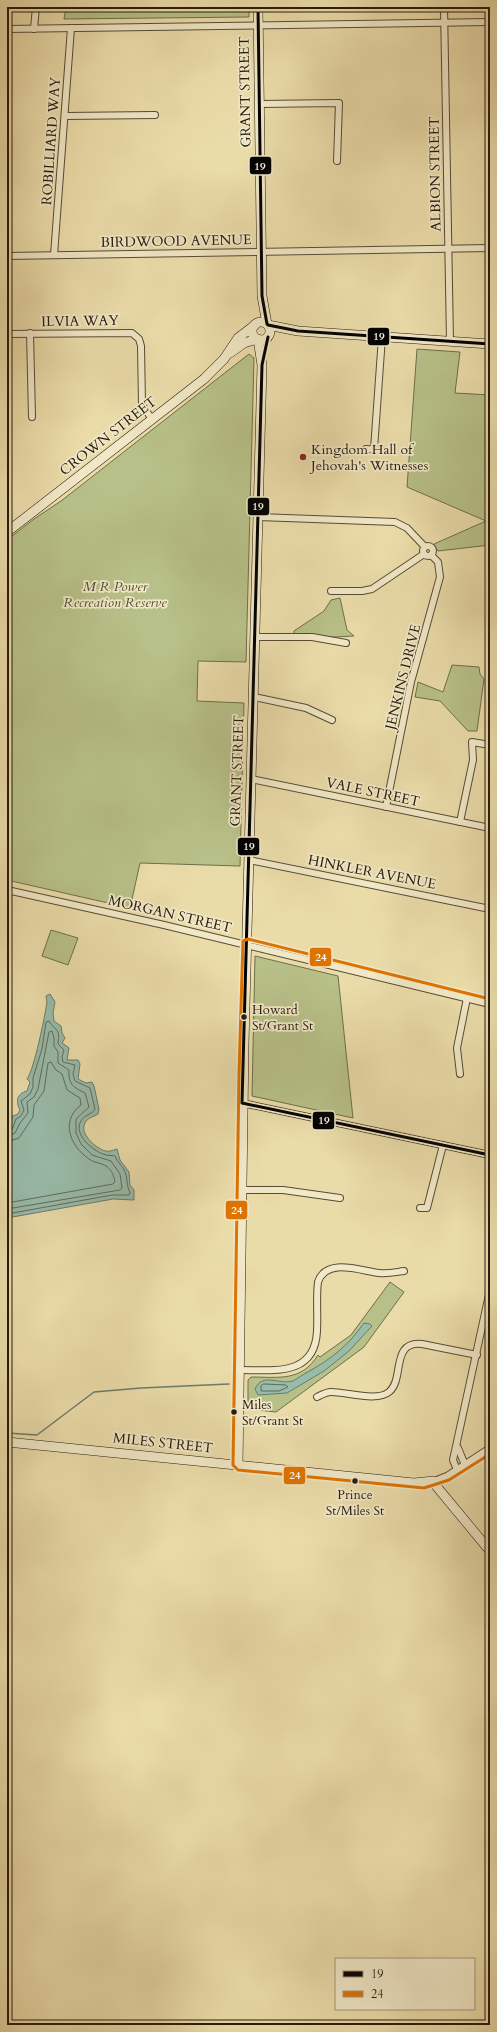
<svg xmlns="http://www.w3.org/2000/svg" width="497" height="2032" viewBox="0 0 497 2032" font-family="Cardo,serif">
<style>
.green{fill:#b7c088;stroke:#6e6e4a}
.water{fill:#98bbaa;stroke:#6a7b6b}
.lines{fill:none;stroke-linecap:round;stroke-linejoin:round}
.shore{stroke:#5f6b5c;stroke-width:1}
.stream{stroke:#6a7b6b;stroke-width:1.5}
.street-casing{stroke:#574b34;stroke-width:8}
.secondary-casing{stroke:#261b0d;stroke-width:10}
.street{stroke:#f1e8c7;stroke-width:6}
.secondary{stroke:#f1e8c7;stroke-width:9}
.bus-1-casing{stroke:#f1e8c7;stroke-width:6}
.bus-2-casing{stroke:#f1e8c7;stroke-width:6}
.bus-1{stroke:#000;stroke-width:3}
.bus-2{stroke:#de7302;stroke-width:3}
.poi-dot{fill:#8f2418;stroke:#f1e8c7;stroke-width:1.5}
.bus-dot{fill:#261b0d;stroke:#f1e8c7;stroke-width:1.5}
.labels{text-anchor:middle;dominant-baseline:central;stroke-width:3.5;stroke-linejoin:round;paint-order:stroke}
.bus-label{font-size:13px;fill:#261b0d;stroke:#f1e8c7;text-anchor:start}
.street-label{font-size:14px;fill:#261b0d;stroke:#f1e8c7}
.poi-label{font-size:14px;fill:#261b0d;stroke:#f1e8c7;text-anchor:start}
.park-label{font-size:14px;font-style:italic;fill:#524d32;stroke:#f1e8c7}
.line-badge{stroke:#f1e8c7;stroke-width:1.5}
.badge-label{font-size:11px;text-anchor:middle;font-weight:bold;fill:#fff}
</style>
<rect width="100%" height="100%" fill="#eadca9"/>
<filter id="stains"><feTurbulence type="fractalNoise" baseFrequency=".005" numOctaves="4"/><feColorMatrix values="0 0 0 0 .2 0 0 0 0 .09 0 0 0 0 .02 0 0 0 .5 -.17"/></filter>
<radialGradient id="worn" r=".72"><stop offset=".6" stop-color="#630" stop-opacity="0"/><stop offset="1" stop-color="#630" stop-opacity=".3"/></radialGradient>
<g class="green">
<path d="M66 7H249V17L64 19Z"/>
<path d="M417 349 460 352 455 393 490 395V545L438 551 434 544 486 521 407 487Z"/>
<path d="M249 354 254 358 246 662 198 661 197 701 244 703 240 866 140 863 130 908 7 880V540L34 519 61 501Z"/>
<path d="M340 598 347 630 354 636 335 637 294 635V631L324 611 331 600Z"/>
<path d="M452 665 479 667 480 674 484 679 477 731H468L440 701 415 697 418 682 443 692Z"/>
<path d="M51 930 78 938 68 965 42 956Z"/>
<path d="M255 956 338 976 353 1118 252 1096Z"/>
<path d="M390 1282 404 1292 364 1347 276 1412 248 1409V1380L251 1377C279 1377 301 1382 318 1355L320 1357 351 1335Z"/>
</g>
<g class="water">
<path d="M50 994 55 1002 53 1013 54 1021 61 1026 62 1033 65 1038 62 1043 69 1048 67 1060H78L80 1064 78 1079 86 1083 92 1082 94 1086 99 1109 98 1114C93 1117 87 1118 85 1123 79 1134 96 1148 105 1151 110 1152 113 1150 117 1149L120 1160 129 1172 130 1185 134 1190V1200L113 1199 7 1218V1131L13 1116 18 1114 20 1110C16 1102 16 1094 27 1091L30 1082 27 1079C34 1070 45 1016 47 1002L46 996Z"/>
<path d="M364 1323 370 1324 372 1326 349 1351 324 1371 287 1393 258 1395 255 1389C263 1372 278 1385 293 1381 297 1379 302 1375 306 1373 331 1359 347 1347 364 1323Z"/>
</g>
<g class="lines">
<g class="shore">
<path d="M7 1131 12 1130 16 1119 21 1116 24 1110 21 1101 30 1094 33 1087V1078L42 1049 46 1022 49 1021C57 1033 60 1027 58 1044L64 1050 62 1057 63 1062 75 1065 73 1074 75 1081 90 1088 95 1109C92 1115 85 1114 81 1121 73 1134 92 1150 103 1154 107 1156 111 1155 115 1156 117 1162 123 1166 125 1172 128 1180 126 1184 130 1193L129 1195H112L7 1214"/>
<path d="M7 1136 15 1133 20 1123 28 1113 27 1102 34 1097 38 1089 49 1032 52 1031 54 1038V1046L58 1052V1063L69 1070C68 1084 73 1087 85 1093L89 1107 76 1119V1133L81 1144 92 1155 111 1161 120 1174 122 1188 120 1190 7 1209"/>
<path d="M7 1142 19 1138 33 1117 34 1105 44 1091 48 1063 51 1062 56 1070 62 1074 67 1090 80 1098 81 1105C60 1121 70 1146 89 1159 94 1163 102 1163 106 1166 112 1170 114 1176 115 1182L113 1184 7 1203"/>
<path d="M264 1384 286 1385 288 1387 279 1391H261V1386Z"/>
</g>
<path class="stream" d="M7 1433 37 1435 94 1392 141 1388 229 1384"/>
<defs>
<g id="street">
<path d="M444 7 450 341"/>
<path d="M7 29 490 22"/>
<path d="M34 29 36 7"/>
<path d="M260 104 339 103 337 161"/>
<path d="M65 116 155 115"/>
<path d="M54 255 71 28"/>
<path d="M7 256 490 248"/>
<path d="M30 333 32 417"/>
<path d="M7 334 132 333 139 339 141 346 142 405 152 419"/>
<path d="M366 449 382 450"/>
<path d="M374 449 382 337"/>
<path d="M258 517 395 522 407 528 425 547"/>
<circle cx="428" cy="551" r="5"/>
<path d="M331 591H362L372 589 424 554"/>
<path d="M255 637H312L346 643"/>
<path d="M254 697 306 708 332 720"/>
<path d="M251 779 490 828"/>
<path d="M386 807 411 682 440 577 438 562 431 555"/>
<path d="M460 822 473 760 472 742 490 745"/>
<path d="M249 860 490 909"/>
<path d="M7 890 164 925 490 1004"/>
<path d="M460 1074 457 1048 467 998"/>
<path d="M242 1103 490 1155"/>
<path d="M243 1190H283L340 1198"/>
<path d="M420 1208H427L443 1145"/>
<path d="M241 1370C273 1370 315 1377 317 1331 318 1315 316 1298 318 1282 326 1257 361 1271 379 1273 388 1274 396 1272 404 1271"/>
<path d="M317 1397C321 1395 326 1392 331 1392 347 1392 377 1402 389 1392 405 1379 390 1341 422 1344L477 1355"/>
<path d="M458 1448 465 1465"/>
<path d="M457 1470 453 1460 490 1290"/>
<path d="M434 1481 447 1476 490 1448"/>
</g>
<g id="secondary">
<path d="M258 7 262 296 267 324"/>
<circle cx="261" cy="331" r="9"/>
<path d="M268 325 298 331 490 344"/>
<path d="M230 353 244 343 257 339"/>
<path d="M7 532 204 379 224 359 238 338 255 325"/>
<path d="M7 1442 414 1483 434 1481 437 1487 490 1551"/>
<path d="M238 1465 244 1044 262 365 258 339"/>
</g>
</defs>
<use href="#street" class="street-casing"/>
<use href="#secondary" class="secondary-casing"/>
<use href="#street" class="street"/>
<use href="#secondary" class="secondary"/>
<defs>
<g id="bus-1">
<path d="M258 7 262 296 267 324"/>
<path d="M268 325 298 331 490 344"/>
<path d="M268 337 262 365 242 1103 490 1155"/>
</g>
<path id="bus-2" d="M490 999 248 939 243 941 239 1074 233 1465 238 1470 424 1488 449 1480 490 1454"/>
</defs>
<use href="#bus-1" class="bus-1-casing"/>
<use href="#bus-2" class="bus-2-casing"/>
<use href="#bus-1" class="bus-1"/>
<use href="#bus-2" class="bus-2"/>
</g>
<circle class="poi-dot" cx="303" cy="457" r="4"/>
<g class="bus-dot">
<circle cx="244" cy="1017" r="3.5"/>
<circle cx="234" cy="1412" r="3.5"/>
<circle cx="355" cy="1481" r="3.5"/>
</g>
<g class="labels">
<g class="bus-label">
<text x="252" y="1010">Howard<tspan x="252" dy="16">St/Grant St</tspan></text>
<text x="242" y="1405">Miles<tspan x="242" dy="16">St/Grant St</tspan></text>
<text x="355" y="1495" text-anchor="middle">Prince<tspan x="355" dy="16">St/Miles St</tspan></text>
</g>
<g class="street-label">
<text transform="translate(245 92) rotate(-91)">GRANT STREET</text>
<text transform="translate(51 141) rotate(-86)">ROBILLIARD WAY</text>
<text transform="translate(435 174) rotate(-91)">ALBION STREET</text>
<text transform="translate(176 241) rotate(-1)">BIRDWOOD AVENUE</text>
<text transform="translate(80 321) rotate(-1)">ILVIA WAY</text>
<text transform="translate(108 436) rotate(-38)">CROWN STREET</text>
<text transform="translate(403 677) rotate(-76)">JENKINS DRIVE</text>
<text transform="translate(237 771) rotate(-88)">GRANT STREET</text>
<text transform="translate(373 792) rotate(12)">VALE STREET</text>
<text transform="translate(372 872) rotate(11)">HINKLER AVENUE</text>
<text transform="translate(170 914) rotate(13)">MORGAN STREET</text>
<text transform="translate(163 1443) rotate(6)">MILES STREET</text>
</g>
<g class="poi-label">
<text x="311" y="449">Kingdom Hall of<tspan x="311" dy="16">Jehovah's Witnesses</tspan></text>
</g>
<g class="park-label">
<text x="115" y="586">M R Power<tspan x="115" dy="16">Recreation Reserve</tspan></text>
</g>
</g>
<g class="line-badge">
<rect x="249" y="156" width="23" height="19" rx="4" fill="#000"/>
<rect x="367" y="327" width="23" height="19" rx="4" fill="#000"/>
<rect x="247" y="497" width="23" height="19" rx="4" fill="#000"/>
<rect x="237" y="837" width="23" height="19" rx="4" fill="#000"/>
<rect x="309" y="947" width="23" height="20" rx="4" fill="#de7302"/>
<rect x="312" y="1111" width="23" height="19" rx="4" fill="#000"/>
<rect x="225" y="1200" width="23" height="20" rx="4" fill="#de7302"/>
<rect x="283" y="1466" width="23" height="19" rx="4" fill="#de7302"/>
</g>
<g class="badge-label">
<text x="260" y="170">19</text>
<text x="379" y="340">19</text>
<text x="258" y="510">19</text>
<text x="249" y="850">19</text>
<text x="321" y="961">24</text>
<text x="324" y="1124">19</text>
<text x="237" y="1214">24</text>
<text x="295" y="1479">24</text>
</g>
<rect width="497" height="2032" fill="none" stroke="#eadca9" stroke-width="24"/>
<rect x="8" y="8" width="481" height="2016" fill="none" stroke="#261b0d" stroke-width="2"/>
<rect x="12" y="12" width="473" height="2008" fill="none" stroke="#261b0d"/>
<rect x="335" y="1958" width="140" height="52" fill="#f1e8c7" stroke="#a0967d"/>
<rect x="343" y="1971" width="20" height="6" fill="#000000" stroke="#a0967d"/>
<text x="371" y="1978" font-size="12" fill="#261b0d">19</text>
<rect x="343" y="1991" width="20" height="6" fill="#de7302" stroke="#a0967d"/>
<text x="371" y="1998" font-size="12" fill="#261b0d">24</text>
<rect width="100%" height="100%" filter="url(#stains)"/>
<rect width="100%" height="100%" fill="url(#worn)"/>
</svg>
